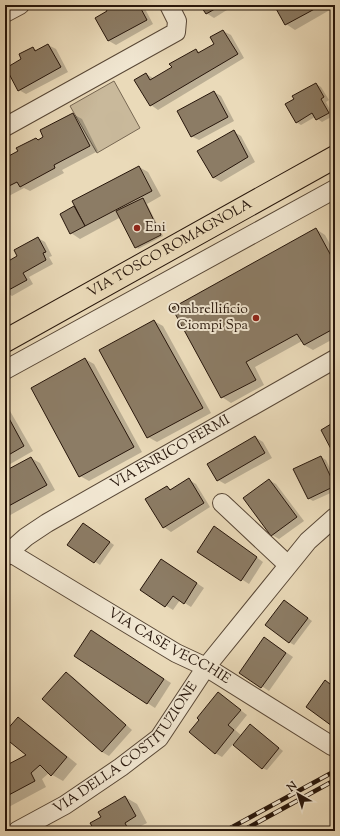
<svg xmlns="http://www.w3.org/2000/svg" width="340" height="836" viewBox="0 0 340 836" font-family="'Sorts Mill Goudy',serif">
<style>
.green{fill:#c9b99b;stroke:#786853}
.shadow{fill:#0003}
.building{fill:#8c7c65;stroke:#27160b}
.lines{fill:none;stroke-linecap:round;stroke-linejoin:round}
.minor-casing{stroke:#584736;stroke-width:20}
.major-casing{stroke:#27160b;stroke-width:24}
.minor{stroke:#f1e7d2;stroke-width:18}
.major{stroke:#eadab9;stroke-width:22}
.rail-casing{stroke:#27160b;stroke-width:4.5}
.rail{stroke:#f1e7d2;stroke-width:3;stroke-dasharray:9;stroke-linecap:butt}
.poi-dot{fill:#8f2418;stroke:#f1e7d2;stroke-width:1.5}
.labels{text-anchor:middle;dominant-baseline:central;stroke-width:4;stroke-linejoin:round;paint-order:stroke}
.poi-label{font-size:14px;fill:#27160b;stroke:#f1e7d2;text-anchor:start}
.street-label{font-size:14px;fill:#27160b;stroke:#f1e7d2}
</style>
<rect width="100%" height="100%" fill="#eadab9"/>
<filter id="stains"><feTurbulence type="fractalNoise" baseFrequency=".005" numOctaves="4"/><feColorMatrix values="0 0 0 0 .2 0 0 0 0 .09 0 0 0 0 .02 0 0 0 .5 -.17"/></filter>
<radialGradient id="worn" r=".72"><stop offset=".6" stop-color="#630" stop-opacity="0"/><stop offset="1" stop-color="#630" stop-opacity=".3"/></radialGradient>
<path class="green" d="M114 81 140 128 97 153 70 106Z"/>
<g class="shadow">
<path d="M106 5H143L153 24 116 45 109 41V11Z"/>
<path d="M202 5H235L214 18 206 13Z"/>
<path d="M275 5H335V7L295 30 286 24Z"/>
<path d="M223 31 231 35 244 58 158 110 151 105 146 74 153 78 173 68 196 50 201 53 216 44 212 37Z"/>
<path d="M48 45 56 49 68 72 26 94 19 90 23 60 33 48 38 51Z"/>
<path d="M316 84 321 87 329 100 326 102 333 116 322 122 315 117 301 125 296 122Z"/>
<path d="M214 92 221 96 234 121 199 140 191 136Z"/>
<path d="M73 114 82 119 98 151 62 170 64 173 30 191 24 188 5 198V159L19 152 36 139 39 140Z"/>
<path d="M234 132 241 136 255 162 221 182 214 178 198 151Z"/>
<path d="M139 167 148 172 161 196 147 204 163 236 138 249 121 217 80 239 71 233 61 214Z"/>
<path d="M316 229 325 235 335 253V338L313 350 304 345 302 341 255 367 264 385 231 403 222 397 173 308Z"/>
<path d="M38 238 45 242 52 256 49 257 53 264 29 277 33 284 12 296 5 292V264L18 257Z"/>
<path d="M154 321 163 326 211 413 157 442 148 437Z"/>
<path d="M85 359 94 364 142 452 89 481 80 476Z"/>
<path d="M5 408 10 411 33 451 5 467Z"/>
<path d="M255 437 263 442 272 458 225 484 218 480Z"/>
<path d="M321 457 326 460 335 479V491L313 501 308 498Z"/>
<path d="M31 458 40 463 55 490 5 518V472Z"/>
<path d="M189 480 196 484 210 507 171 532 164 527 167 487 172 490Z"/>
<path d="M269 480 276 484 304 521 279 539 272 535 244 498Z"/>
<path d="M88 527 114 545 100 565 69 544Z"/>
<path d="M221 532 263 562 249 584 198 551Z"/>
<path d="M168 564 204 588 191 607 180 600 173 610 141 590Z"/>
<path d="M289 604 312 621 294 645 289 642Z"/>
<path d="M98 636 171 683 155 708 75 656Z"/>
<path d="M271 642 293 657 269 691 241 672Z"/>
<path d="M66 673 73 677 132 730 109 756 102 752Z"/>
<path d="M218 693 247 715 235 730 241 735 222 757 215 753 201 720Z"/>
<path d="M18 718 29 725 77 764 63 781 49 773 42 779 46 787 5 809V768L27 755 5 737V734Z"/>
<path d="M255 728 283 751 267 770 262 768Z"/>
<path d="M125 797 137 804 147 823 135 829 136 831H96Z"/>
</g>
<g class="building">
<path d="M104 5H139L147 20 108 41 95 18 107 11Z"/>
<path d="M200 5H222L206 14Z"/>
<path d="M274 5H322L285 25Z"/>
<path d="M223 30 238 54 150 106 134 80 146 73 150 80 172 67 169 64 196 49 198 53 214 44 210 37Z"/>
<path d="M48 44 61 67 18 91 6 68 21 59 19 54 33 47 35 51Z"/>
<path d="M316 83 324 97 321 99 329 113 316 120 312 113 296 123 285 104 294 99 292 96Z"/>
<path d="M214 91 228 117 191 137 177 111Z"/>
<path d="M73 113 90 146 54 165 55 168 20 187 17 182 5 188V158L18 151 16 148 36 138 38 140 43 137 40 130Z"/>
<path d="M234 130 248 157 213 178 197 151Z"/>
<path d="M139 166 152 191 85 226 72 201Z"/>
<path d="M143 198 161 235 135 248 116 211Z"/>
<path d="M74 206 85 226 70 234 60 214Z"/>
<path d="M316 228 335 263V328L304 345 297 334 246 362 256 380 221 398 172 308Z"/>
<path d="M38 237 46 252 43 253 46 260 23 273 27 280 5 292V263L17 256 14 250Z"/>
<path d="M154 320 203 408 147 438 99 350Z"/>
<path d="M85 358 134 447 79 477 31 388Z"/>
<path d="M5 411 24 446 5 457Z"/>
<path d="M331 424 335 432V450L332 451 321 430Z"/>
<path d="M255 436 265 453 217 481 207 464Z"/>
<path d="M321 456 335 486 308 499 293 469Z"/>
<path d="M31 457 47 485 5 508V471Z"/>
<path d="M189 478 204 503 163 528 145 499 167 486 170 490Z"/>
<path d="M269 479 297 517 271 536 243 498Z"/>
<path d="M83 523 110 542 94 563 67 545Z"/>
<path d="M214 526 257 557 241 581 197 552Z"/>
<path d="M161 559 197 583 184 604 173 596 165 607 140 590Z"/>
<path d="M284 600 308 618 289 643 265 625Z"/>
<path d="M91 630 164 679 147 704 74 656Z"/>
<path d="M264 637 286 653 261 688 239 673Z"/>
<path d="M66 672 126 725 102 752 42 699Z"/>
<path d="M325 680 335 688V721L332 726 306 707Z"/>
<path d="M218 692 241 710 228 725 234 730 215 754 189 732 199 720 197 718Z"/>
<path d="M18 717 67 757 51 776 40 765 31 773 35 781 5 797V766L26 755 5 738V732Z"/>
<path d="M250 724 279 748 262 769 233 745Z"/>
<path d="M125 796 136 816 125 823 129 831H95L90 823 101 817 98 812Z"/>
</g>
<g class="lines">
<defs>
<g id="minor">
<path d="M5 13 20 5"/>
<path d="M5 127 176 32 177 21 169 5"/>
<path d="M5 370 335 189"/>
<path d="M222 503 288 565"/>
<path id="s1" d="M9 552 26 537 47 523 335 359"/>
<path id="s2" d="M5 557 9 552 176 653 206 667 332 746"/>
<path id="s3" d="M17 831 65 805 121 767 159 738 206 667 308 541 335 517"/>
</g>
<g id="major">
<path id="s4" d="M5 341 335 157"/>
</g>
</defs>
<use href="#minor" class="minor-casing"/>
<use href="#major" class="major-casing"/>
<use href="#minor" class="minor"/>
<use href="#major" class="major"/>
<defs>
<g id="rail">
<path d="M225 831 335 771"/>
<path d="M242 831 335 780"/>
</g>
</defs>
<use href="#rail" class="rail-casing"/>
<use href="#rail" class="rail"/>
</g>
<g class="poi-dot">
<circle cx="137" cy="228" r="4"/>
<circle cx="256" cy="318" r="4"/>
</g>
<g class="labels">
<g class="poi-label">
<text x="145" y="228">Eni</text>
<text x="248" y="310" text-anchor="end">Ombrellificio<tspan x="248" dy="16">Ciompi Spa</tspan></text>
</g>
<g class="street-label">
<text stroke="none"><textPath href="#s4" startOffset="189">VIA TOSCO ROMAGNOLA</textPath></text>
<text stroke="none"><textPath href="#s1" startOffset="190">VIA ENRICO FERMI</textPath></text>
<text stroke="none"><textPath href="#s2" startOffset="192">VIA CASE VECCHIE</textPath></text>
<text stroke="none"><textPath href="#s3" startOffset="139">VIA DELLA COSTITUZIONE</textPath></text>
</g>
</g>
<rect width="340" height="836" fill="none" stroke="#eadab9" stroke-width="20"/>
<rect x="6" y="6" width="328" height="824" fill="none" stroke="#27160b" stroke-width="2"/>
<rect x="10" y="10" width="320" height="816" fill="none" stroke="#27160b"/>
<g transform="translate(298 794) rotate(321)" stroke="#f1e7d2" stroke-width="3" paint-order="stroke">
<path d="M0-3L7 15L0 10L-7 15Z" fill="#27160b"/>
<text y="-6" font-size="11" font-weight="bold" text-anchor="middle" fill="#27160b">N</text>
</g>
<rect width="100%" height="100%" filter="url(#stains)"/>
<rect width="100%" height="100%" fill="url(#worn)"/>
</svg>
